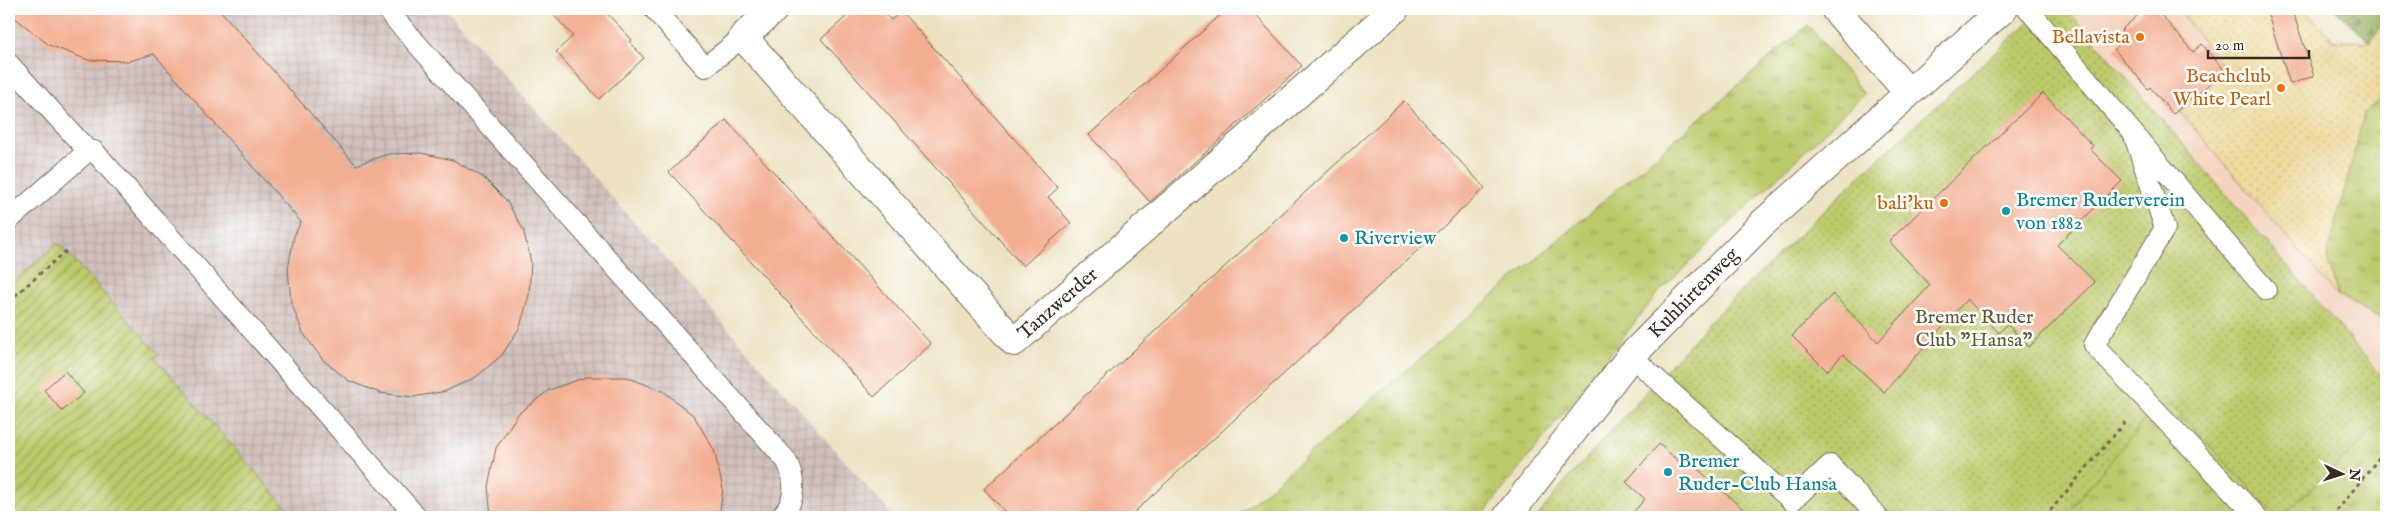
<svg xmlns="http://www.w3.org/2000/svg" width="2395" height="526" viewBox="0 0 2395 526" font-family="'IM FELL English',serif">
<style>
.built{fill:#f4d4bf}
.industrial{fill:url(#industrial-grid)}
.grass{fill:url(#grass-tufts);stroke:#7c7a45}
.forest{fill:url(#forest-firs);stroke:#686c3f}
.sand{fill:url(#sand-dots);stroke:#94825e}
.park{fill:url(#park-dots);stroke:#7c7a45}
.garden{fill:url(#garden-furrows);stroke:#7c7a45}
.building{fill:#f3ae92}
.lines{fill:none;stroke-linecap:round;stroke-linejoin:round}
.service-casing{stroke:#796a57;stroke-width:22}
.minor-casing{stroke:#796a57;stroke-width:30}
.path{stroke:#796a57;stroke-width:3;stroke-dasharray:4 4;stroke-linecap:butt}
.service{stroke:#fff;stroke-width:20}
.minor{stroke:#fff;stroke-width:28}
.food-dot{fill:#e8710a;stroke:#fff;stroke-width:2}
.culture-dot{fill:#0f9aa8;stroke:#fff;stroke-width:2}
.labels{text-anchor:middle;dominant-baseline:central;stroke-width:5;stroke-linejoin:round;paint-order:stroke}
.food-label{font-size:20px;fill:#c56008;stroke:#fff;text-anchor:end}
.culture-label{font-size:20px;fill:#0d838f;stroke:#fff;text-anchor:start}
.street-label{font-size:20px;fill:#3b2a1e;stroke:#fff}
.park-label{font-size:20px;fill:#625a35;stroke:#fff}
</style>
<defs>
<pattern id="industrial-grid" width="8" height="8" patternUnits="userSpaceOnUse" patternTransform="scale(1.25)"><rect width="8" height="8" fill="#d0c0bb"/><path d="M0 4h8M4 0v8" fill="none" stroke="#b4a5a0"/></pattern>
<pattern id="grass-tufts" width="24" height="20" patternUnits="userSpaceOnUse" patternTransform="scale(1.25)"><rect width="24" height="20" fill="#bdca6c"/><path d="M3 7l-1-3M5 7V3M7 7l1-3M15 17l-1-3M17 17v-4M19 17l1-3" fill="none" stroke="#9ba458"/></pattern>
<pattern id="forest-firs" width="22" height="20" patternUnits="userSpaceOnUse" patternTransform="scale(1.25)"><rect width="22" height="20" fill="#96ae60"/><path d="M5 1l3.5 6h-7zM16 11l3.5 6h-7z" fill="#7c8e4f"/></pattern>
<pattern id="sand-dots" width="8" height="8" patternUnits="userSpaceOnUse" patternTransform="scale(1.25)"><rect width="8" height="8" fill="#eeda9e"/><path d="M2 2h.1M6 6h.1" fill="none" stroke="#cdbb88" stroke-width="1.8" stroke-linecap="round"/></pattern>
<pattern id="park-dots" width="8" height="8" patternUnits="userSpaceOnUse" patternTransform="scale(1.25)"><rect width="8" height="8" fill="#bdca6c"/><path d="M2 2h.1M6 6h.1" fill="none" stroke="#9ba458" stroke-width="1.8" stroke-linecap="round"/></pattern>
<pattern id="garden-furrows" width="10" height="10" patternUnits="userSpaceOnUse" patternTransform="scale(1.25)"><rect width="10" height="10" fill="#bdca6c"/><path d="M-1 1l2-2M0 10L10 0M9 11l2-2" fill="none" stroke="#9ba458"/></pattern>
</defs>
<rect width="100%" height="100%" fill="#fff"/>
<filter id="ink" filterUnits="userSpaceOnUse"><feTurbulence type="fractalNoise" baseFrequency=".02" numOctaves="2"/><feDisplacementMap in="SourceGraphic" scale="10" xChannelSelector="R" yChannelSelector="G"/><feConvolveMatrix kernelMatrix="1 2 1 2 8 2 1 2 1" color-interpolation-filters="sRGB"/></filter>
<filter id="wash" filterUnits="userSpaceOnUse"><feTurbulence type="fractalNoise" baseFrequency=".0096" numOctaves="4" result="noise"/><feDisplacementMap in="SourceGraphic" scale="20" xChannelSelector="R" yChannelSelector="G"/><feGaussianBlur stdDeviation="1.12" result="paint"/><feColorMatrix in="noise" values="0 0 0 0 0 0 0 0 0 0 0 0 0 0 0 0 0 1.4 0 .05"/><feComposite in="paint" operator="in"/></filter>
<g filter="url(#wash)">
<rect width="100%" height="100%" fill="#ece2c1"/>
<path class="built" d="M2067 9H2304L2334 41 2370 42 2386 21V381Z"/>
<path class="industrial" d="M9 9H446L894 517H294L155 358 159 354 58 243 9 286Z"/>
<g class="grass">
<path d="M1808 25 1864 94 1659 292 1481 517H1236Z"/>
<path d="M2386 94V321L2339 296 2326 259 2364 114Z"/>
<path d="M2164 397 2278 517H1930Z"/>
<path d="M2386 418V517H2281Z"/>
</g>
<path class="forest" d="M2335 9H2386V21L2370 42Z"/>
<path class="sand" d="M2178 9H2304L2334 41 2370 42 2386 21V94L2364 114 2327 258 2338 296 2180 112 2227 72Z"/>
<path class="park" d="M2043 9H2067L2386 381V418L2281 517H2278L2164 397 2064 517H1537L1557 491 1710 321 1864 172Z"/>
<path class="garden" d="M58 243 159 354 155 358 295 517H9V286Z"/>
<g id="blocks">
<g class="building">
<path d="M9 9H219L356 165 388 154 421 153 453 160 483 177 506 200 523 229 531 262 529 295 520 327 502 355 476 377 446 391 413 397 380 393 349 381 323 360 303 333 291 302 288 269 294 236 301 222 154 54 129 61 88 60 49 45 9 13Z"/>
<path d="M548 9H603L632 40 630 42 644 58 599 99 556 52 573 36Z"/>
<path d="M855 9H880L891 20 901 11 1058 188 1048 197 1071 223 1023 266 821 39Z"/>
<path d="M1227 9H1250L1302 66 1150 202 1089 135Z"/>
<path d="M2145 9H2156L2193 52 2202 44 2225 71 2173 114 2150 87 2148 89 2114 49 2127 37 2121 30Z"/>
<path d="M2266 9H2292L2314 76 2290 84Z"/>
<path d="M2043 93 2093 146 2090 149 2122 181 2057 245 2095 282 2029 347 2007 324 1999 333 1967 299 1884 392 1843 354 1827 371 1792 336 1833 294 1878 342 1930 285 1889 241Z"/>
<path d="M1404 101 1485 188 1129 517H1010L984 489Z"/>
<path d="M726 120 931 344 874 397 669 172Z"/>
<path d="M65 371 84 393 62 411 44 390Z"/>
<path d="M586 377H626L663 391 694 416 714 450 723 489 719 517H491L488 487 496 448 518 414 549 390Z"/>
<path d="M1659 444 1678 461 1683 456 1752 517H1629L1645 499 1626 482Z"/>
</g>
</g>
</g>
<g filter="url(#ink)">
<use href="#blocks" fill-opacity="0" stroke="#796a57" stroke-width="1"/>
<g class="lines">
<defs>
<g id="service">
<path d="M386 9 786 460C796 479 797 502 780 517"/>
<path d="M654 9 705 67 743 37"/>
<path d="M2028 9 2266 290"/>
<path d="M9 64 88 151"/>
<path d="M2133 133 2165 228 2094 345 2257 517"/>
<path d="M9 220 88 151H94L417 517"/>
<path d="M1631 356 1792 501 1830 465 1878 517"/>
</g>
<g id="minor">
<path id="s1" d="M774 9 743 37 1014 342 1395 9"/>
<path d="M1835 9 1908 92"/>
<path id="s2" d="M1507 517 1631 356 1763 223 2003 9"/>
</g>
</defs>
<use href="#service" class="service-casing"/>
<use href="#minor" class="minor-casing"/>
<g class="path">
<path d="M9 301 66 251"/>
<path d="M2045 517 2127 420"/>
<path d="M2332 517 2386 449"/>
</g>
<use href="#service" class="service"/>
<use href="#minor" class="minor"/>
</g>
</g>
<g class="food-dot">
<circle cx="2140" cy="37" r="5"/>
<circle cx="2281" cy="88" r="5"/>
<circle cx="1944" cy="203" r="5"/>
</g>
<g class="culture-dot">
<circle cx="2006" cy="211" r="5"/>
<circle cx="1344" cy="238" r="5"/>
<circle cx="1668" cy="472" r="5"/>
</g>
<g class="labels">
<g class="food-label">
<text x="2130" y="37">Bellavista</text>
<text x="2271" y="76">Beachclub<tspan x="2271" dy="23">White Pearl</tspan></text>
<text x="1934" y="203">bali'ku</text>
</g>
<g class="culture-label">
<text x="2016" y="200">Bremer Ruderverein<tspan x="2016" dy="23">von 1882</tspan></text>
<text x="1354" y="238">Riverview</text>
<text x="1678" y="461">Bremer<tspan x="1678" dy="23">Ruder-Club Hansa</tspan></text>
</g>
<g class="street-label">
<text stroke="none"><textPath href="#s2" startOffset="292">Kuhhirtenweg</textPath></text>
<text stroke="none"><textPath href="#s1" startOffset="508">Tanzwerder</textPath></text>
</g>
<g class="park-label">
<text x="1974" y="317">Bremer Ruder<tspan x="1974" dy="23">Club "Hansa"</tspan></text>
</g>
</g>
<rect width="2395" height="526" fill="none" stroke="#fff" stroke-width="30"/>
<g transform="translate(2342 474) rotate(94)" stroke="#ffffff" stroke-width="4" paint-order="stroke">
<path d="M0-4L9 19L0 12L-9 19Z" fill="#3b2a1e"/>
<text y="-8" font-size="14" font-weight="bold" text-anchor="middle" fill="#3b2a1e">N</text>
</g>
<path d="M2208 50v8h101v-8" fill="none" stroke="#3b2a1e" stroke-width="2.5"/>
<text x="2215" y="50" font-size="15" fill="#3b2a1e" stroke="#ffffff" stroke-width="4" paint-order="stroke">20 m</text>
</svg>
